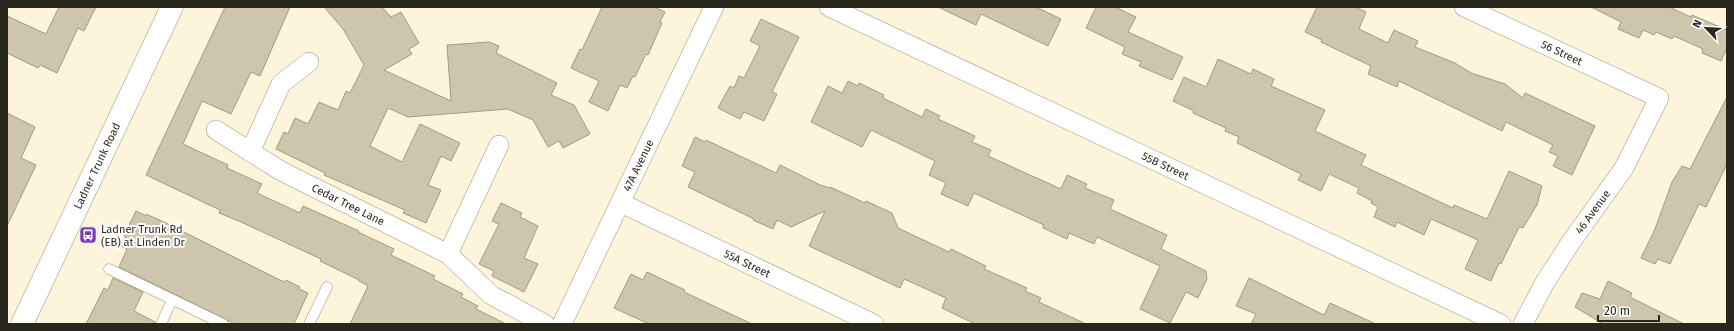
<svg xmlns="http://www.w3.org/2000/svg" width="1734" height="331" viewBox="0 0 1734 331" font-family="'Fira Sans',sans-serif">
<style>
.building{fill:#cdc5ac;stroke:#a29a83}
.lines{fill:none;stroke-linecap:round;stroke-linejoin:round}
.lane-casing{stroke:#9e967f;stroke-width:11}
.street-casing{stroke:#9e967f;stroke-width:20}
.secondary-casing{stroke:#9e967f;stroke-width:23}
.lane{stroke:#fff;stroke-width:10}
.street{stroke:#fff;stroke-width:19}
.secondary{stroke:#fff;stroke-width:22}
.labels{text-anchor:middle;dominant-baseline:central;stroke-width:4;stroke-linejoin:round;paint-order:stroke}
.street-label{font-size:11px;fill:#29261c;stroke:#fff}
.poi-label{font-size:11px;fill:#29261c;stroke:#fff;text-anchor:start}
</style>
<rect width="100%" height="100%" fill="#fdf5db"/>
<g class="building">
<path d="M59 7H96L84 31 78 28 57 73 40 65 38 68 7 53V16L46 34Z"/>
<path d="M225 7H290L260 76 251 72 231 114 202 101 183 144 228 165 227 168 262 184 257 193 300 213 303 206 359 231 358 232 394 249 391 255 435 276 433 279 463 294 461 297 478 306 476 309 506 324H350L368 286 359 281V280L320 261 321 259 241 222 219 213 220 210 146 175Z"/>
<path d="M324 7H382L391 17 401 12 419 43 409 49 412 54 384 70 451 101 447 45 489 42 499 46 496 53 557 83 551 95 574 105 590 134 563 148 559 141 548 147 533 120 508 109 408 117 388 108 370 146 402 162 420 124 460 143 451 161 441 156 428 185 441 190 426 223 403 213 405 210 324 175 325 173 276 149 284 132 288 134 295 118 308 124 319 102 338 110 346 91 350 93 364 65 343 29Z"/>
<path d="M602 7H654L665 12 660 22 662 23 648 55 646 54 635 77 633 76 627 88 620 85 608 111 589 102 599 81 571 68 580 49 582 50Z"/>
<path d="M938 7H1036L1061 19 1048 46 981 14 976 25Z"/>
<path d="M1096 7H1115L1136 17 1128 32 1183 57 1172 80 1139 66 1141 62 1122 54 1125 47 1086 28Z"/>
<path d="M1317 7H1356L1366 12 1359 29 1388 43 1394 30 1418 41 1415 47 1455 63 1471 73 1505 84 1523 98 1525 93 1595 126 1572 175 1553 166 1558 156 1549 152 1553 145 1506 122 1502 131 1399 81 1397 87 1368 74 1371 66 1321 42 1322 40 1305 32Z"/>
<path d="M1591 7H1669L1691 17 1692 15 1727 30V48L1721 61 1702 53 1703 49 1674 36 1672 39 1656 32 1654 35 1643 30 1639 38 1618 29 1621 22Z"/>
<path d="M761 19 799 37 772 92 777 94 764 121 744 112 740 119 718 108 730 86 734 88 739 76 744 78 760 46 750 41Z"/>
<path d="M1218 59 1251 74 1253 69 1274 79 1271 86 1325 110 1315 131 1366 155 1361 165 1453 208 1454 205 1487 219 1509 171 1542 186 1537 205 1523 228 1519 227 1501 264 1499 263 1491 281 1465 269 1478 240 1431 219 1424 235 1397 222 1395 227 1374 217 1378 207 1371 203 1372 201 1357 193 1359 188 1329 174 1321 191 1298 180 1301 174 1237 143 1239 137 1225 131 1226 128 1193 113 1194 111 1173 101 1184 77 1206 87Z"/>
<path d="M848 81 858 86 859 83 884 95 883 98 922 117 926 109 940 116 938 119 975 136 972 142 991 150 988 156 1061 189 1067 175 1087 184 1085 188 1114 200 1110 209 1167 235 1161 249 1206 271 1207 279 1198 298 1186 292 1170 323 1140 309 1160 266 1097 237 1094 244 1069 233 1067 239 1043 228 1044 225 974 193 968 206 941 194 946 183 929 175 935 161 871 130 862 147 811 122 828 86 842 93Z"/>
<path d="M1727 97V164L1706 207 1699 204 1670 264 1658 259 1655 264 1641 258 1655 229 1672 182 1682 166 1690 169Z"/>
<path d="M7 113 35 127 21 158 36 165 7 226Z"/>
<path d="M695 137 705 142 706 140 776 173 780 165 820 185 830 188V187L865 203 866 201 892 213 898 228 949 252 951 249 986 266 984 269 1027 288 1025 291 1041 298 1039 302 1086 324H975L942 308 946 298 904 279 900 288 809 246 825 211 791 227 777 220 773 229 753 220 754 219 688 187 695 172 682 166Z"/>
<path d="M501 203 522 213 520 217 538 226 524 258 538 264 524 292 492 276 494 271 479 264 499 224 492 221Z"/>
<path d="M136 211 146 216V214L164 222 284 282 286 280 300 287 299 289 308 293 294 324H235L119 267 127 249 121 246 125 238 124 235Z"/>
<path d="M647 272 685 290 684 292 752 324H649L614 308 631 274 643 280Z"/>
<path d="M113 278 143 292 134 311 155 322V324H86L104 288 108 290Z"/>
<path d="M1249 278 1324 315 1330 303 1376 324H1251L1256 314 1236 306Z"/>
<path d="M1608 281 1632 293 1630 297 1684 324H1603L1575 307 1582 293 1600 299Z"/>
</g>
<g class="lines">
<defs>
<g id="lane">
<path d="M109 269 223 324"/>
<path d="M161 324 172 300"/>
<path d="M309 324 327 287"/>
</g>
<g id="street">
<path id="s1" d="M829 7 1501 324"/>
<path id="s2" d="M1464 7 1659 98 1624 168 1571 242 1544 284 1523 324"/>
<path id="s3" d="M216 130 281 171 448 254 491 295 545 324"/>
<path d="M250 152 281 84 309 62"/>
<path id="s4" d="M621 203 874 324"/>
<path d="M448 254 499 145"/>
<path id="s5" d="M562 324 714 7"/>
</g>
<g id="secondary">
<path id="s6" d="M22 324 172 7"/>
</g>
</defs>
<use href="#lane" class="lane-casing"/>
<use href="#street" class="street-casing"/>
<use href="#secondary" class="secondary-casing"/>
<use href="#lane" class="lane"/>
<use href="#street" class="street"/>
<use href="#secondary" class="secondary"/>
</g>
<defs>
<symbol id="bus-square" viewBox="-11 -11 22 22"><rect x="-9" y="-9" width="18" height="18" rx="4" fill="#763eb4" stroke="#fff"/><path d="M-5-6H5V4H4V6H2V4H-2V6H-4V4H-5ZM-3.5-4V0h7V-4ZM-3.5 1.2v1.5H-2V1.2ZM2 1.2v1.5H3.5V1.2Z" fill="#fff"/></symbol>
</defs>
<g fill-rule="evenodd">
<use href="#bus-square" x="78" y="225" width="20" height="20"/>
</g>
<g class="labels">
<g class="street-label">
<text stroke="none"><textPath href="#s2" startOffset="108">56 Street</textPath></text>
<text stroke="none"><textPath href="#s6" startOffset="175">Ladner Trunk Road</textPath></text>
<text stroke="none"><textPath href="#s5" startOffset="176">47A Avenue</textPath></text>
<text stroke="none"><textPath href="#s1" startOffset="372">55B Street</textPath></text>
<text stroke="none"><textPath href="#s3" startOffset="152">Cedar Tree Lane</textPath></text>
<text transform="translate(1593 212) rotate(-54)">46 Avenue</text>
<text stroke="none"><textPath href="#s4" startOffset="140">55A Street</textPath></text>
</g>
<g class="poi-label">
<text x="101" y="229">Ladner Trunk Rd<tspan x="101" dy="13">(EB) at Linden Dr</tspan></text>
</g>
</g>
<rect width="1734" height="331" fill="none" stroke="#29261c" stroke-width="16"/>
<g transform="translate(1706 28) rotate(295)" stroke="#ffffff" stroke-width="3" paint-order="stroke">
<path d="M0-3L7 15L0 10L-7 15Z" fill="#29261c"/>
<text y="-6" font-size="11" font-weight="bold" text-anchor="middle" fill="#29261c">N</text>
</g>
<path d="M1598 315v6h61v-6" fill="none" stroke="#29261c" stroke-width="2"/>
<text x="1604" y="315" font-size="12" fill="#29261c" stroke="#ffffff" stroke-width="3" paint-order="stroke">20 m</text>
</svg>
